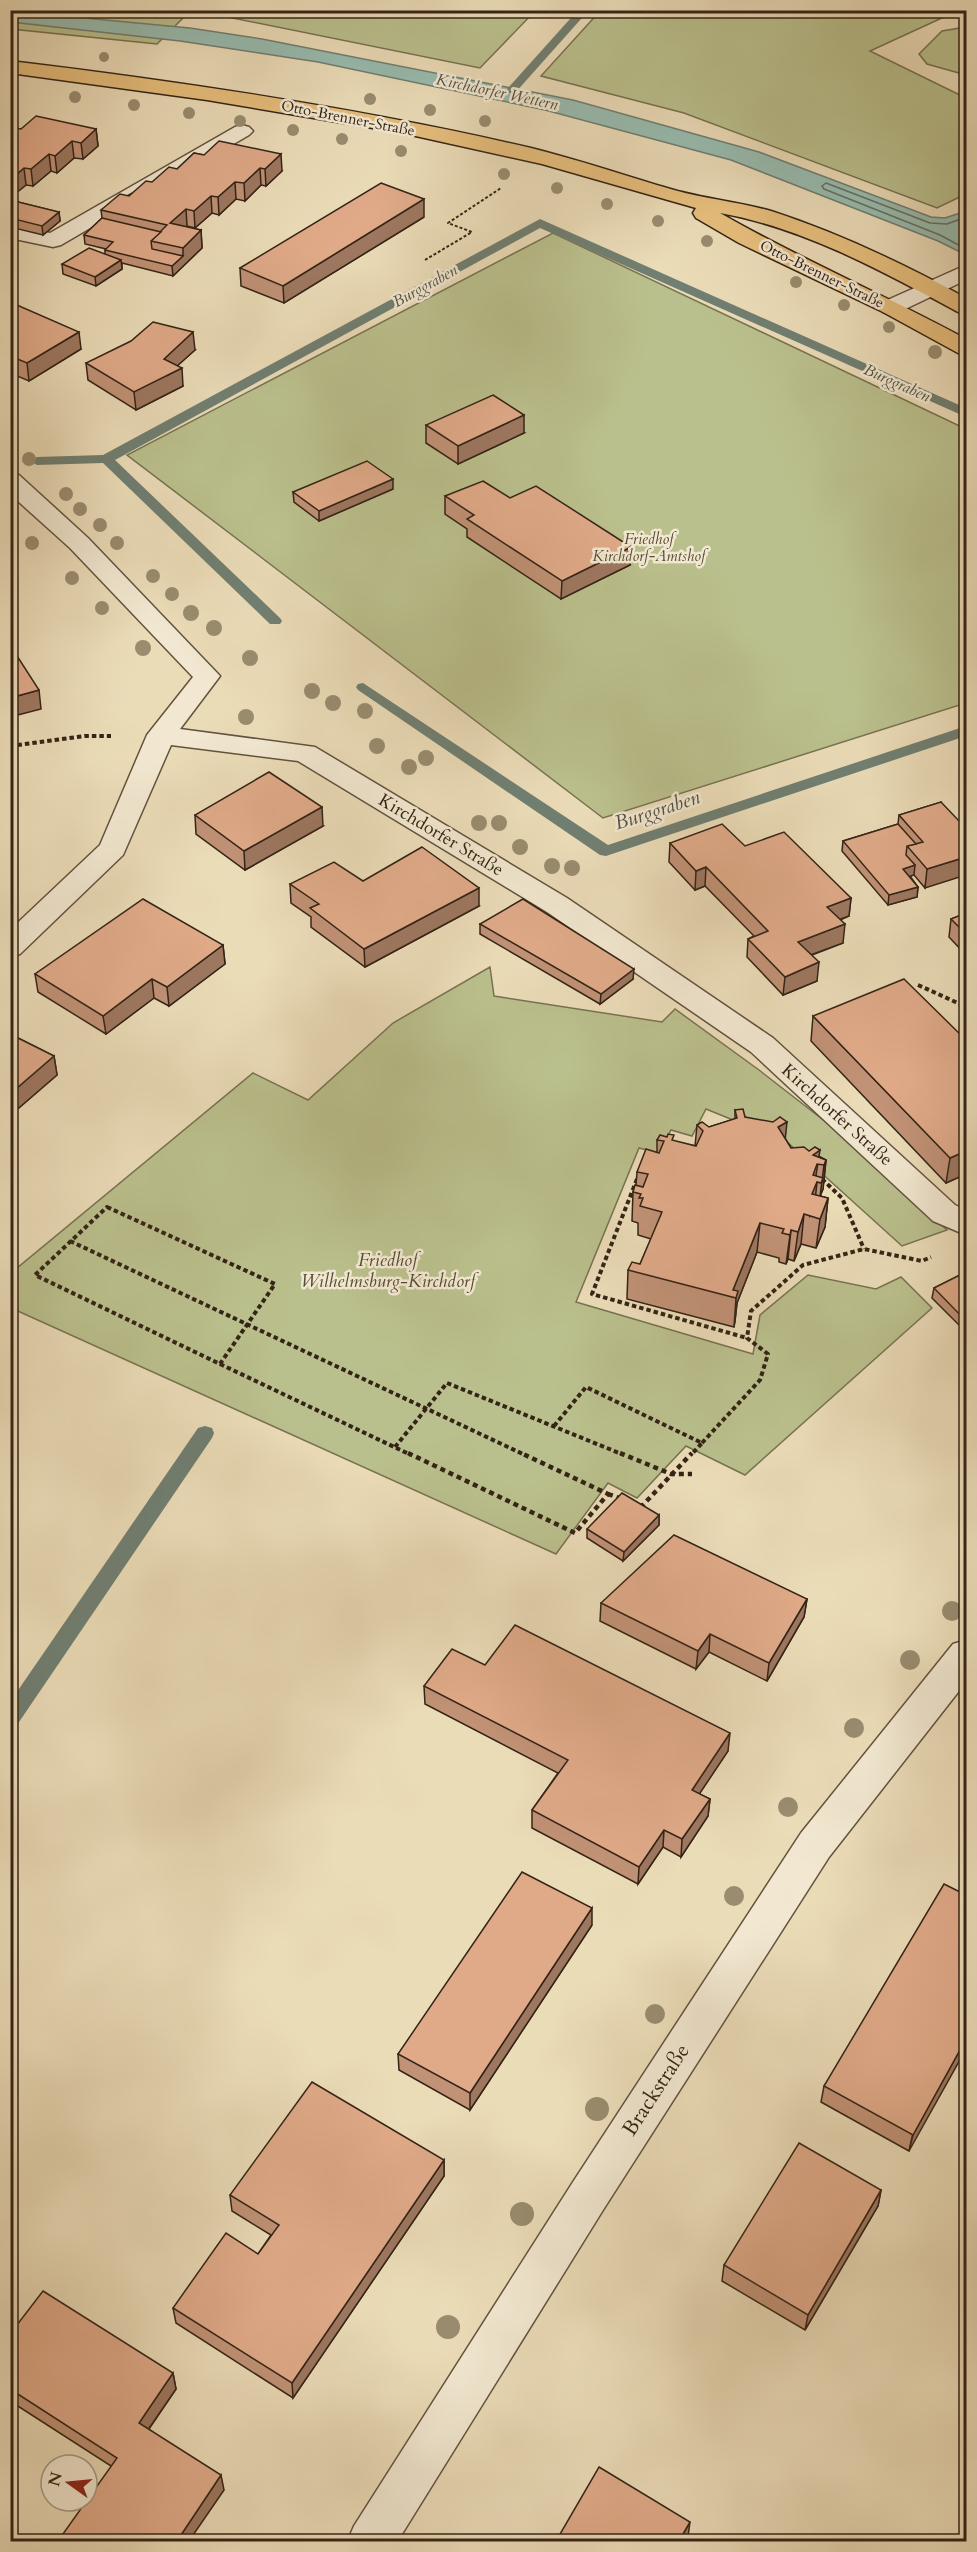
<svg xmlns="http://www.w3.org/2000/svg" width="977" height="2552" viewBox="0 0 977 2552" font-family="Cardo,serif">
<style>
.green{fill:#bac08d;stroke:#777252;stroke-width:1.5}
.water{fill:#98bcb0;stroke:#707f72;stroke-width:1.5}
.lines{fill:none;stroke-linecap:round;stroke-linejoin:round}
.shore{stroke:#667063;stroke-width:1.5}
.stream{fill:#707f72;fill-rule:evenodd}
.minor-casing{stroke:#62523e;stroke-width:3}
.major-casing{stroke:#342416;stroke-width:3}
.path-far2{stroke:#342416;stroke-width:2;stroke-dasharray:3 2;stroke-linecap:butt}
.path-far1{stroke:#342416;stroke-width:4;stroke-dasharray:4.5 3;stroke-linecap:butt}
.path{stroke:#342416;stroke-width:4.5;stroke-dasharray:5 4;stroke-linecap:butt}
.minor{fill:#f2e8d1;fill-rule:evenodd}
.major{fill:#e6be7c;fill-rule:evenodd}
.tree{fill:#998c6f}
.wall{fill:#c19276;stroke:#342416;stroke-width:1.5}
.shaded-wall{fill:#9d7760;stroke:#342416;stroke-width:1.5}
.building{fill:#e0aa89;stroke:#342416;stroke-width:1.5}
.labels{text-anchor:middle;dominant-baseline:central;stroke-width:5;stroke-linejoin:round;paint-order:stroke}
.far-street-label{font-size:15px;fill:#342416;stroke:#f2e8d1}
.far-park-label{font-size:15px;font-style:italic;fill:#564b34;stroke:#f2e8d1}
.far-water-label{font-size:16px;font-style:italic;fill:#525244;stroke:#f2e8d1}
.street-label{font-size:18px;fill:#342416;stroke:#f2e8d1}
.park-label{font-size:18px;font-style:italic;fill:#564b34;stroke:#f2e8d1}
.water-label{font-size:20px;font-style:italic;fill:#525244;stroke:#f2e8d1}
.near-street-label{font-size:21px;fill:#342416;stroke:#f2e8d1}
</style>
<rect width="100%" height="100%" fill="#ebdcb8"/>
<filter id="stains"><feTurbulence type="fractalNoise" baseFrequency=".00333" numOctaves="4"/><feColorMatrix values="0 0 0 0 .2 0 0 0 0 .09 0 0 0 0 .02 0 0 0 .5 -.17"/></filter>
<radialGradient id="worn" r=".72"><stop offset=".6" stop-color="#630" stop-opacity="0"/><stop offset="1" stop-color="#630" stop-opacity=".3"/></radialGradient>
<g class="green">
<path d="M11 11H190L157 44 11 29Z"/>
<path d="M198 11 535 10V11L480 68Z"/>
<path d="M600 11H957L870 51 966 98V194L937 208 684 113 541 76Z"/>
<path d="M966 27V75L927 64 919 54 942 31Z"/>
<path d="M553 233 966 429V703L603 818 127 455Z"/>
<path d="M490 967 494 996 662 1022 675 1009 759 1070 831 1126 947 1230 902 1246 787 1142 706 1109 692 1136 671 1130 658 1153 639 1148 576 1302 753 1354 760 1315 808 1275 876 1289 901 1277 932 1308 745 1475 686 1446 637 1498 608 1483 556 1554 11 1308V1273L253 1073 308 1100 393 1023Z"/>
</g>
<path class="water" d="M10 11 190 28 262 39 573 100 759 152 931 217 945 218 966 211V255L938 241 731 160 545 110 318 62 180 41 11 22Z"/>
<g class="lines">
<path class="shore" d="M966 217 947 224 930 223 826 183 822 186 824 189 940 235 966 249"/>
<g class="stream">
<path d="M578 10H589L515 93H507V89Z"/>
<path d="M540 219 966 408V417L540 228 115 460 280 618 282 621 280 624H270L103 463 37 465 30 461 37 457 103 455Z"/>
<path d="M363 683 608 845 966 726V736L606 856 600 855 358 690 356 687 358 684Z"/>
<path d="M205 1426 212 1428 214 1433 212 1438 17 1725 10 1727V1702L198 1428Z"/>
</g>
<defs>
<g id="minor">
<path d="M242 125 249 127 253 131 249 135 61 245 53 247 10 238V224L50 233 235 127Z"/>
<path d="M966 265V280L899 312 891 314 883 312 879 307 883 302Z"/>
<path d="M10 473 19 475 88 538 220 676 180 729 315 747 567 898 773 1038 955 1205 966 1210V1235L933 1221 751 1052 547 912 298 761 171 745 123 855 20 954 10 957V930L100 845 147 735 193 677 70 548 10 494Z"/>
<path d="M966 1640V1682L829 1857 603 2210 397 2542H347L354 2526 573 2182 801 1833 953 1644Z"/>
</g>
<path id="major" d="M10 61C185 82 359 108 531 148 579 160 626 176 674 190 706 199 739 202 771 211 839 233 904 264 966 298V314L958 312C884 272 804 228 720 213 800 259 885 295 966 339V355L958 353 883 312 739 243 696 218 693 213 696 208 542 164 402 133 207 100 10 73Z"/>
</defs>
<use href="#minor" class="minor-casing"/>
<use href="#major" class="major-casing"/>
<path class="path-far2" d="M425 260 472 232 448 223 501 188"/>
<g class="path-far1">
<path d="M10 746 85 736H111"/>
<path d="M918 985 960 1004"/>
<path d="M637 1179 592 1294 747 1338"/>
<path d="M822 1179 842 1198 864 1249"/>
<path d="M107 1207 275 1284 220 1364 35 1275Z"/>
<path d="M70 1241 525 1455"/>
<path d="M220 1364 411 1455"/>
<path d="M554 1426 586 1387 702 1443 691 1455"/>
<path d="M702 1443 760 1380 768 1354 747 1338 751 1311 803 1265 864 1249 922 1261 931 1257"/>
<path d="M395 1447 447 1383 624 1455"/>
</g>
<g class="path">
<path d="M408 1453 575 1533 608 1494 521 1453"/>
<path d="M620 1453 671 1474H692"/>
<path d="M608 1494 622 1499"/>
<path d="M640 1505 642 1506 692 1453"/>
</g>
<use href="#minor" class="minor"/>
<use href="#major" class="major"/>
</g>
<g class="tree">
<circle cx="104" cy="57" r="5"/>
<circle cx="75" cy="97" r="6"/>
<circle cx="370" cy="99" r="6"/>
<circle cx="134" cy="105" r="6"/>
<circle cx="430" cy="110" r="6"/>
<circle cx="189" cy="113" r="6"/>
<circle cx="240" cy="121" r="6"/>
<circle cx="485" cy="121" r="6"/>
<circle cx="293" cy="130" r="6"/>
<circle cx="342" cy="139" r="6"/>
<circle cx="401" cy="151" r="6"/>
<circle cx="504" cy="174" r="6"/>
<circle cx="557" cy="188" r="6"/>
<circle cx="607" cy="204" r="6"/>
<circle cx="658" cy="221" r="6"/>
<circle cx="707" cy="241" r="6"/>
<circle cx="796" cy="282" r="6"/>
<circle cx="844" cy="305" r="6"/>
<circle cx="889" cy="327" r="6"/>
<circle cx="935" cy="352" r="7"/>
<circle cx="29" cy="459" r="7"/>
<circle cx="66" cy="494" r="7"/>
<circle cx="80" cy="509" r="7"/>
<circle cx="100" cy="525" r="7"/>
<circle cx="32" cy="543" r="7"/>
<circle cx="117" cy="543" r="7"/>
<circle cx="153" cy="576" r="7"/>
<circle cx="72" cy="578" r="7"/>
<circle cx="172" cy="594" r="7"/>
<circle cx="102" cy="608" r="7"/>
<circle cx="191" cy="613" r="8"/>
<circle cx="214" cy="628" r="8"/>
<circle cx="143" cy="648" r="8"/>
<circle cx="250" cy="658" r="8"/>
<circle cx="312" cy="691" r="8"/>
<circle cx="333" cy="703" r="8"/>
<circle cx="365" cy="711" r="8"/>
<circle cx="246" cy="717" r="8"/>
<circle cx="377" cy="746" r="8"/>
<circle cx="426" cy="758" r="8"/>
<circle cx="409" cy="767" r="8"/>
<circle cx="479" cy="823" r="8"/>
<circle cx="499" cy="823" r="8"/>
<circle cx="520" cy="847" r="8"/>
<circle cx="552" cy="866" r="8"/>
<circle cx="572" cy="868" r="8"/>
<circle cx="952" cy="1611" r="10"/>
<circle cx="910" cy="1660" r="10"/>
<circle cx="854" cy="1728" r="10"/>
<circle cx="788" cy="1807" r="10"/>
<circle cx="734" cy="1896" r="10"/>
<circle cx="655" cy="2014" r="10"/>
<circle cx="597" cy="2109" r="12"/>
<circle cx="522" cy="2214" r="12"/>
<circle cx="448" cy="2327" r="12"/>
</g>
<g class="wall">
<path d="M21 129H96L98 146 83 159 74 158 57 173 51 171 33 186 26 185 10 198V130Z"/>
<path d="M194 153 282 171 266 186 261 185 245 201 236 199 219 215 212 213 195 228 187 226 186 227 201 230 202 248 173 276 122 263V269L96 286 63 274 62 264 105 254V250L106 249 85 244 84 235 102 218 101 210 177 169Z"/>
<path d="M10 200 59 212 60 221 43 235 10 227Z"/>
<path d="M424 217 284 303 241 286 240 268Z"/>
<path d="M10 302 81 349 29 381 10 373Z"/>
<path d="M195 350 177 366 183 386 136 410 88 380 86 363Z"/>
<path d="M426 425 524 433 458 464 426 443Z"/>
<path d="M393 489 319 521 294 502 293 492Z"/>
<path d="M445 496 510 498 630 565 561 599 467 537V529L445 514Z"/>
<path d="M941 802 925 888 914 875 910 876 918 887 917 897 888 905 842 851 843 841 898 824 899 815Z"/>
<path d="M195 815 323 826 245 870 196 834Z"/>
<path d="M670 843 745 846 851 898 849 916 840 920 843 943 812 955 817 981 783 995 747 957 748 939 754 936 705 886 695 890 669 862Z"/>
<path d="M363 881 479 906 365 967 311 927V917L291 903 290 884Z"/>
<path d="M966 913V955L949 937 951 919Z"/>
<path d="M480 924 633 979 600 1004 480 934Z"/>
<path d="M223 945 225 964 169 1006 154 998 106 1034 38 992 35 974Z"/>
<path d="M813 1016 966 1174 946 1183 811 1041Z"/>
<path d="M10 1034 54 1056 57 1075 13 1113 10 1112Z"/>
<path d="M735 1110 745 1117 785 1138 791 1148 809 1151 826 1160 823 1189 820 1196 828 1198 825 1227 816 1248 801 1244 794 1261 788 1259 786 1264 779 1262V1258L757 1252 737 1303 735 1321 734 1327 627 1299 628 1270 640 1264 651 1239 638 1235V1223L632 1221 633 1192 636 1185 637 1172 657 1152V1140L673 1141 695 1146 697 1125 709 1127 735 1119Z"/>
<path d="M966 1272V1332L932 1298 934 1288Z"/>
<path d="M659 1515V1525L623 1561 587 1538V1529Z"/>
<path d="M807 1599 804 1617 767 1681 709 1652 696 1669 600 1621 601 1603Z"/>
<path d="M485 1665 728 1751 699 1794 710 1799 708 1816 681 1857 663 1847 638 1884 532 1828V1810L558 1773 425 1704 424 1686Z"/>
<path d="M966 1895 909 2151 821 2102 824 2086Z"/>
<path d="M592 1925 470 2110 399 2070 398 2054Z"/>
<path d="M444 2160V2176L293 2398 176 2323 173 2308 258 2254 271 2235 232 2211 230 2195Z"/>
<path d="M881 2190 878 2206 805 2330 722 2281 724 2265Z"/>
<path d="M10 2334 173 2373 176 2389 149 2429 224 2490 111 2466 10 2401Z"/>
</g>
<g class="shaded-wall">
<path d="M96 129 98 146 83 159 81 143Z"/>
<path d="M72 141 74 158 57 173 55 156Z"/>
<path d="M49 154 51 171 33 186 31 169Z"/>
<path d="M281 154 282 171 266 186 265 169Z"/>
<path d="M24 168 26 185 10 198V180Z"/>
<path d="M260 168 261 185 245 201 244 183Z"/>
<path d="M235 182 236 199 219 215 218 197Z"/>
<path d="M211 196 212 213 195 228 194 211Z"/>
<path d="M424 199V217L284 303 283 286Z"/>
<path d="M186 209 187 226 172 240 170 223Z"/>
<path d="M59 212 60 221 43 235 42 226Z"/>
<path d="M201 230 202 248 173 276 172 266 183 256V248Z"/>
<path d="M121 260 122 269 96 286 95 277Z"/>
<path d="M79 332 81 349 29 381 27 363Z"/>
<path d="M193 332 195 350 166 376 182 368 183 386 136 410 134 392 164 359Z"/>
<path d="M524 415V433L458 464V446Z"/>
<path d="M393 479V489L319 521V511Z"/>
<path d="M631 547 630 565 561 599 562 581Z"/>
<path d="M39 690 41 709 10 717V698Z"/>
<path d="M322 807 323 826 245 870 244 851Z"/>
<path d="M966 857V875L925 888 927 869Z"/>
<path d="M915 865 914 875 902 879 903 869Z"/>
<path d="M706 867 705 886 695 890 696 871Z"/>
<path d="M918 887 917 897 888 905 889 895Z"/>
<path d="M479 888V906L365 967 364 949Z"/>
<path d="M851 898 849 916 825 925 827 907Z"/>
<path d="M845 924 843 943 797 960 798 942Z"/>
<path d="M223 945 225 964 169 1006 167 987Z"/>
<path d="M819 962 817 981 783 995 785 977Z"/>
<path d="M634 969 633 979 600 1004 601 994Z"/>
<path d="M152 979 154 998 106 1034 103 1016Z"/>
<path d="M54 1056 57 1075 13 1113 10 1094Z"/>
<path d="M787 1122 784 1151 778 1127Z"/>
<path d="M820 1150 814 1188 817 1182 814 1211 810 1216 813 1155Z"/>
<path d="M966 1151V1174L946 1183 950 1158Z"/>
<path d="M826 1160 823 1189 821 1194 818 1212 824 1165Z"/>
<path d="M828 1198 825 1227 816 1248 820 1219Z"/>
<path d="M804 1214 801 1244 794 1261 798 1232Z"/>
<path d="M760 1223 757 1252 737 1303 735 1321 734 1327 736 1298 733 1290Z"/>
<path d="M791 1230 788 1259 786 1264 790 1235Z"/>
<path d="M659 1515V1525L623 1561 624 1552Z"/>
<path d="M807 1599 804 1617 767 1681 769 1663Z"/>
<path d="M710 1634 709 1652 696 1669 698 1651Z"/>
<path d="M730 1733 728 1751 690 1808 692 1790Z"/>
<path d="M710 1799 708 1816 681 1857 682 1839Z"/>
<path d="M664 1830 663 1847 638 1884 639 1867Z"/>
<path d="M592 1908V1925L470 2110V2093Z"/>
<path d="M966 2039V2049L909 2151 913 2135Z"/>
<path d="M444 2160V2176L293 2398 292 2383Z"/>
<path d="M881 2190 878 2206 805 2330 808 2315Z"/>
<path d="M173 2373 176 2389 143 2437 139 2423Z"/>
<path d="M221 2475 224 2490 189 2541H177Z"/>
<path d="M690 2522 688 2537 685 2541H679Z"/>
</g>
<g class="building">
<path d="M36 116 96 129 81 143 72 141 55 156 49 154 31 169 24 168 10 180V130L13 128 21 129Z"/>
<path d="M219 141 281 154 265 169 260 168 244 183 235 182 218 197 211 196 194 211 186 209 170 223 201 230 183 248 151 241 167 225 101 210 120 194 129 196 146 181 152 182 169 167 177 169 194 153 204 155Z"/>
<path d="M381 183 424 199 283 286 240 268Z"/>
<path d="M10 200 59 212 42 226 10 218Z"/>
<path d="M102 218 161 232 151 241 152 249 183 256 172 266 105 250 113 242 84 235Z"/>
<path d="M89 248 121 260 95 277 62 264Z"/>
<path d="M10 302 79 332 27 363 10 356Z"/>
<path d="M153 322 193 332 164 359 182 368 134 392 86 363 131 341Z"/>
<path d="M493 395 524 415 458 446 426 425Z"/>
<path d="M367 461 393 479 319 511 293 492Z"/>
<path d="M483 481 510 498 536 486 631 547 562 581 467 519 474 515 445 496Z"/>
<path d="M10 645 39 690 10 698Z"/>
<path d="M269 772 322 807 244 851 195 815Z"/>
<path d="M941 802 959 821 966 819V857L927 869 907 846 923 842 899 815Z"/>
<path d="M722 824 745 846 784 832 851 898 827 907 845 924 798 942 819 962 785 977 748 939 768 931 706 867 696 871 670 843Z"/>
<path d="M898 824 916 844 907 846 906 855 915 865 903 869 918 887 889 895 843 841Z"/>
<path d="M422 847 479 888 364 949 310 908 319 904 290 884 334 862 363 881Z"/>
<path d="M143 899 223 945 167 987 152 979 103 1016 35 974Z"/>
<path d="M523 899 634 969 601 994 480 924Z"/>
<path d="M966 913V934L951 919Z"/>
<path d="M904 979 966 1040V1151L950 1158 813 1016Z"/>
<path d="M10 1034 54 1056 10 1094Z"/>
<path d="M743 1109 745 1117 773 1122 780 1117 787 1122 778 1127 791 1148 804 1147 809 1151 815 1147 820 1150 813 1155 826 1160 824 1165 817 1164 813 1175 823 1178 821 1183 817 1182 812 1194 828 1198 820 1219 804 1214 798 1232 791 1230 790 1235 782 1233 784 1229 760 1223 733 1290 738 1291 736 1298 628 1270 632 1262 640 1264 662 1212 640 1206 643 1198H639L641 1194 633 1192 635 1185 643 1187 648 1174 637 1172 646 1149 659 1153 664 1141 657 1140 660 1135 667 1137 668 1134 674 1135 672 1140 696 1146 703 1131 697 1125 702 1122 709 1127 737 1118 735 1110Z"/>
<path d="M966 1272V1321L934 1288Z"/>
<path d="M622 1493 659 1515 624 1552 587 1529Z"/>
<path d="M674 1535 807 1599 769 1663 710 1634 698 1651 601 1603Z"/>
<path d="M515 1625 730 1733 692 1790 710 1799 682 1839 664 1830 639 1867 532 1810 568 1760 424 1686 452 1649 485 1665Z"/>
<path d="M522 1872 592 1908 470 2093 398 2054Z"/>
<path d="M944 1884 966 1895V2039L913 2135 824 2086Z"/>
<path d="M312 2082 444 2160 292 2383 173 2308 226 2233 258 2254 279 2225 230 2195Z"/>
<path d="M799 2143 881 2190 808 2315 724 2265Z"/>
<path d="M43 2291 173 2373 139 2423 221 2475 177 2541H58L117 2458 10 2389V2334Z"/>
<path d="M599 2467 690 2522 679 2541H556Z"/>
</g>
<g class="labels">
<g class="far-street-label">
<text transform="translate(348 118) rotate(11)">Otto-Brenner-Straße</text>
<text transform="translate(822 274) rotate(26)">Otto-Brenner-Straße</text>
</g>
<g class="far-park-label">
<text x="649" y="539">Friedhof<tspan x="649" dy="17">Kirchdorf-Amtshof</tspan></text>
</g>
<g class="far-water-label">
<text transform="translate(497 92) rotate(12)">Kirchdorfer Wettern</text>
<text transform="translate(425 286) rotate(-29)">Burggraben</text>
<text transform="translate(897 383) rotate(24)">Burggraben</text>
</g>
<g class="street-label">
<text transform="translate(441 835) rotate(31)">Kirchdorfer Straße</text>
<text transform="translate(837 1115) rotate(42)">Kirchdorfer Straße</text>
</g>
<g class="park-label">
<text x="388" y="1260">Friedhof<tspan x="388" dy="21">Wilhelmsburg-Kirchdorf</tspan></text>
</g>
<g class="water-label">
<text transform="translate(657 810) rotate(-18)">Burggraben</text>
</g>
<g class="near-street-label">
<text transform="translate(656 2090) rotate(-57)">Brackstraße</text>
</g>
</g>
<rect width="977" height="2552" fill="none" stroke="#ebdcb8" stroke-width="36"/>
<rect x="12" y="12" width="953" height="2528" fill="none" stroke="#342416" stroke-width="3"/>
<rect x="18" y="18" width="941" height="2516" fill="none" stroke="#342416" stroke-width="1.5"/>
<g transform="translate(69 2483) rotate(285)"><circle r="28" fill="#f2e8d1" stroke="#a69a86" stroke-width="1.5"/>
<path d="M0-4.5L10 22L0 15L-10 22Z" fill="#8f2418"/>
<text y="-9" font-size="16" font-weight="bold" text-anchor="middle" fill="#342416">N</text>
</g>
<rect width="100%" height="100%" filter="url(#stains)"/>
<rect width="100%" height="100%" fill="url(#worn)"/>
</svg>
